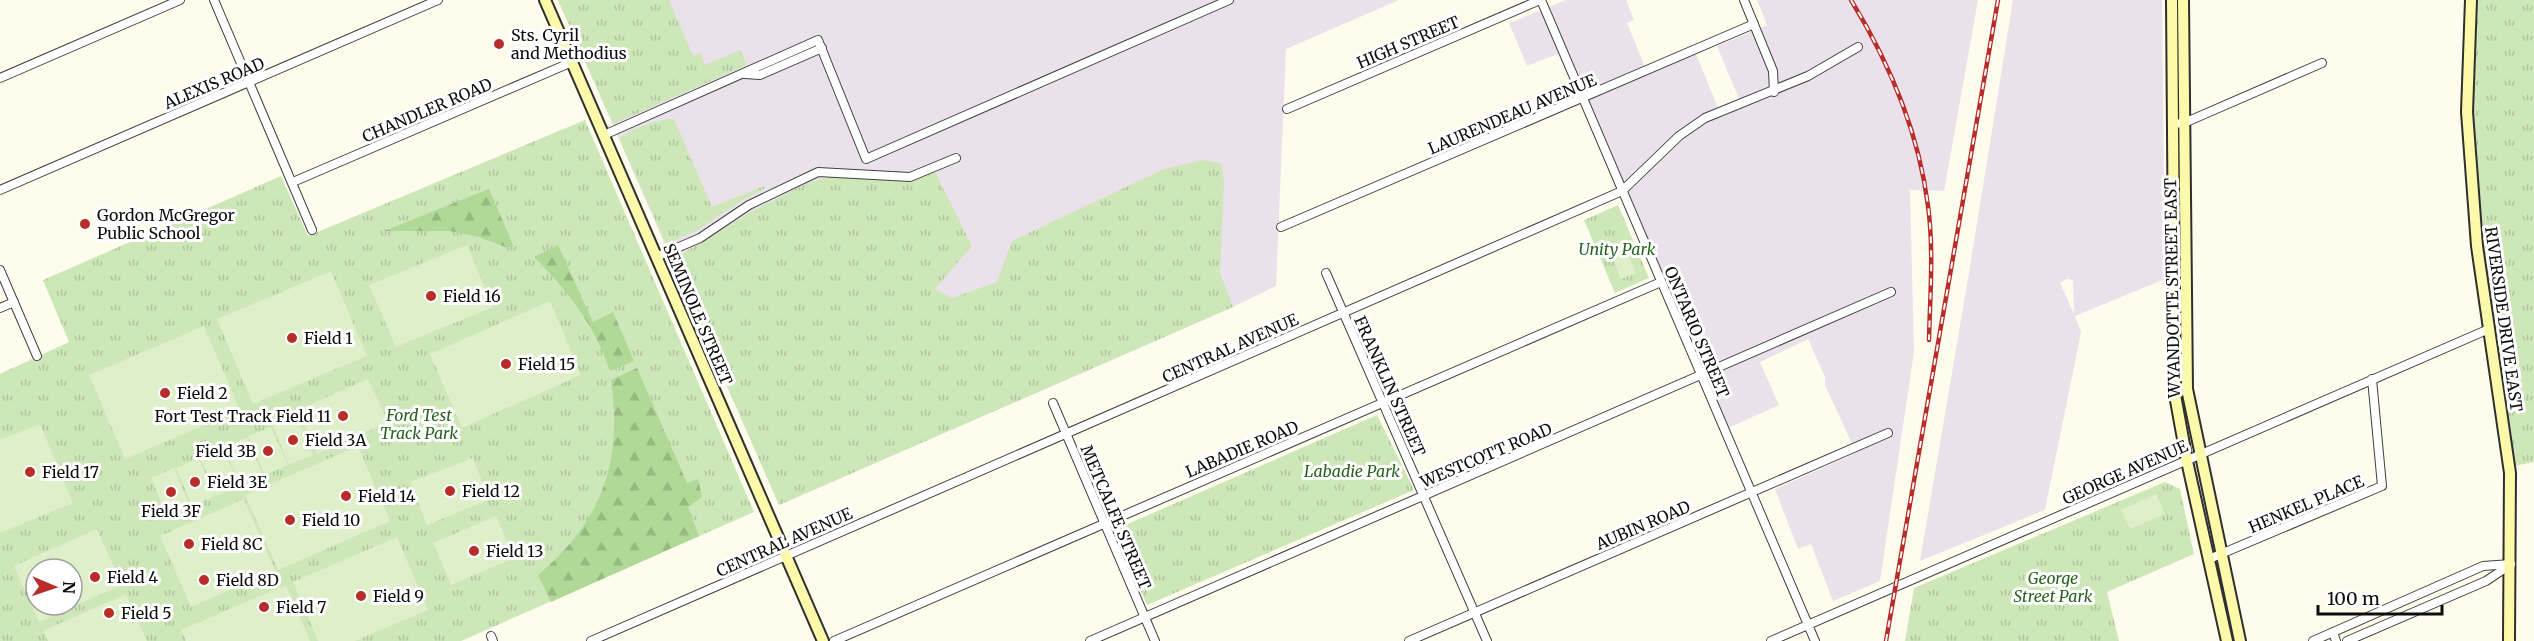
<svg xmlns="http://www.w3.org/2000/svg" width="2534" height="641" viewBox="0 0 2534 641" font-family="Merriweather,serif">
<style>
.industrial{fill:#ebe1eb;fill-rule:evenodd}
.grass{fill:url(#grass-tufts);fill-rule:evenodd}
.forest{fill:url(#forest-firs)}
.pitch{fill:#dfefc9;fill-rule:evenodd}
.lines{fill:none;stroke-linecap:round;stroke-linejoin:round}
.street-casing{stroke:#404040;stroke-width:10}
.secondary-casing{stroke:#2f2f2f;stroke-width:14}
.street{stroke:#fff;stroke-width:8}
.secondary{stroke:#fcf9aa;stroke-width:10}
.rail-casing{stroke:#b82c29;stroke-width:4.5}
.rail{stroke:#fff;stroke-width:2;stroke-dasharray:7;stroke-linecap:butt}
.poi-dot{fill:#b82c29;stroke:#fff;stroke-width:2}
.labels{text-anchor:middle;dominant-baseline:central;stroke-width:6;stroke-linejoin:round;paint-order:stroke}
.poi-label{font-size:16px;fill:#0d0d0d;stroke:#fff;text-anchor:start}
.street-label{font-size:16px;fill:#0d0d0d;stroke:#fff}
.park-label{font-size:16px;font-style:italic;fill:#28621f;stroke:#fff}
</style>
<defs>
<pattern id="grass-tufts" width="24" height="20" patternUnits="userSpaceOnUse" patternTransform="scale(1.5)"><rect width="24" height="20" fill="#cde7b8"/><path d="M3 7l-1-3M5 7V3M7 7l1-3M15 17l-1-3M17 17v-4M19 17l1-3" fill="none" stroke="#afc59d"/></pattern>
<pattern id="forest-firs" width="22" height="20" patternUnits="userSpaceOnUse" patternTransform="scale(1.5)"><rect width="22" height="20" fill="#b0d897"/><path d="M5 1l3.5 6h-7zM16 11l3.5 6h-7z" fill="#96b881"/></pattern>
</defs>
<rect width="100%" height="100%" fill="#fefced"/>
<g class="industrial">
<path d="M558 0H1399L1286 49 1276 286 1233 307 779 505Z"/>
<path d="M1566 0H1626L1634 20 1627 23 1645 67 1693 47 1719 110 1740 101 1717 46 1767 25 1757 0H1978L1944 191 1910 190 1914 352 1880 581 1833 601 1811 544 1798 549 1775 489 1856 453 1825 385V377L1808 339 1760 362 1779 405 1728 428 1568 50 1527 66 1509 23Z"/>
<path d="M2013 0H2162L2165 279 2075 316 2081 332 2045 510 1920 561 1969 273ZM2066 279 2073 280 2074 314 2060 283Z"/>
</g>
<g class="grass">
<path d="M558 0H669L693 56 700 53 705 65 740 50 747 65 613 124Z"/>
<path d="M2475 0H2534V462L2514 466 2505 419 2496 331 2479 247 2472 110Z"/>
<path d="M674 119 712 207 764 186V189L741 201 698 230 666 244 619 138C636 127 654 120 674 119Z"/>
<path d="M585 120 754 512 461 641H0V374L69 342 43 280 281 176 308 236ZM36 569H72V605H36Z"/>
<path d="M1202 160 1221 163 1224 182 1220 273 1233 307 779 505 672 260 754 210 807 183 823 178 840 177 905 182 935 172 972 246 935 289 952 298 997 282 1012 241 1164 169Z"/>
<path d="M1618 205 1649 278 1615 293 1584 220Z"/>
<path d="M1377 415 1414 490 1147 605 1114 530Z"/>
<path d="M2165 482 2180 489 2194 554 2107 592 2119 641H1905L1914 588Z"/>
</g>
<g class="forest">
<path d="M489 189 513 245 508 248 479 237 451 231H384Z"/>
<path d="M558 245 593 322 613 312 634 361 610 371C594 324 569 292 534 257Z"/>
<path d="M637 368 687 483 698 479 702 497 688 507 699 536 551 602 538 575C602 521 623 463 611 380Z"/>
</g>
<g class="pitch">
<path d="M467 245 493 307 396 347 369 285Z"/>
<path d="M1626 250 1636 273 1621 279 1612 256Z"/>
<path d="M331 271 367 356 253 404 217 319Z"/>
<path d="M550 301 581 375 462 428 430 354Z"/>
<path d="M204 326 240 410 125 459 89 375Z"/>
<path d="M368 379 388 422 317 454 298 410Z"/>
<path d="M296 416 313 455 289 465 273 426Z"/>
<path d="M40 424 73 503 0 533V440Z"/>
<path d="M271 427 288 465 265 475 248 436Z"/>
<path d="M247 437 263 476 240 485 224 447Z"/>
<path d="M358 446 390 521 278 570 245 495Z"/>
<path d="M223 448 239 486 216 496 200 457Z"/>
<path d="M199 458 215 496 192 506 176 468Z"/>
<path d="M473 458 489 500 427 525 410 482Z"/>
<path d="M174 468 190 506 167 516 151 478Z"/>
<path d="M2156 494 2165 514 2130 529 2121 510Z"/>
<path d="M244 499 275 570 191 607 160 536Z"/>
<path d="M496 516 514 558 451 585 433 543Z"/>
<path d="M97 529 122 585 39 622 14 566ZM36 569H72V605H36Z"/>
<path d="M397 537 428 610 355 641H318L293 582Z"/>
<path d="M286 585 310 641H186L181 630Z"/>
<path d="M126 594 147 641H48L43 631Z"/>
</g>
<g class="lines">
<defs>
<g id="street">
<path d="M214 0 312 230"/>
<path d="M1541 0 1815 641"/>
<path d="M1744 0 1773 71 1774 92"/>
<path d="M745 74 760 75 822 48"/>
<path d="M0 78 180 0"/>
<path d="M1287 109 1540 0"/>
<path d="M2172 124 2184 123 2322 63"/>
<path d="M604 135 818 40 866 159 1229 0"/>
<path d="M293 182 572 62"/>
<path d="M0 190 438 0"/>
<path d="M1281 227 1754 24"/>
<path d="M656 257 700 238 749 205 818 172 910 177 956 158"/>
<path d="M0 270 37 356"/>
<path d="M1326 273 1487 641"/>
<path d="M0 308 14 302"/>
<path d="M1053 403 1155 641"/>
<path d="M2209 559 2382 486 2372 379"/>
<path d="M2333 632 2336 641"/>
<path d="M491 636 493 641"/>
<path d="M591 641 1622 191 1679 136 1705 118 1808 76 1858 47"/>
<path d="M834 641 1661 282"/>
<path d="M1090 641 1891 292"/>
<path d="M1409 641 1888 433"/>
<path d="M1771 641 2489 329"/>
<path d="M2313 641 2483 566 2511 564"/>
<path d="M2347 641 2486 581 2510 565"/>
</g>
<g id="secondary">
<path d="M545 0 823 641"/>
<path d="M2172 0 2175 395 2187 461 2227 641"/>
<path d="M2183 0 2187 389 2240 641"/>
<path d="M2471 0 2467 112 2477 246 2510 473 2509 641"/>
</g>
</defs>
<use href="#street" class="street-casing"/>
<use href="#secondary" class="secondary-casing"/>
<use href="#street" class="street"/>
<use href="#secondary" class="secondary"/>
<defs>
<g id="rail">
<path d="M1851 0C1889 62 1919 134 1928 206 1934 250 1930 296 1929 340"/>
<path d="M1886 641 1998 0"/>
</g>
</defs>
<use href="#rail" class="rail-casing"/>
<use href="#rail" class="rail"/>
</g>
<g class="poi-dot">
<circle cx="499" cy="44" r="6"/>
<circle cx="85" cy="224" r="6"/>
<circle cx="431" cy="296" r="6"/>
<circle cx="292" cy="338" r="6"/>
<circle cx="506" cy="364" r="6"/>
<circle cx="165" cy="393" r="6"/>
<circle cx="343" cy="416" r="6"/>
<circle cx="293" cy="440" r="6"/>
<circle cx="268" cy="451" r="6"/>
<circle cx="30" cy="472" r="6"/>
<circle cx="195" cy="482" r="6"/>
<circle cx="450" cy="491" r="6"/>
<circle cx="171" cy="492" r="6"/>
<circle cx="346" cy="496" r="6"/>
<circle cx="290" cy="520" r="6"/>
<circle cx="189" cy="544" r="6"/>
<circle cx="474" cy="551" r="6"/>
<circle cx="95" cy="577" r="6"/>
<circle cx="204" cy="580" r="6"/>
<circle cx="361" cy="596" r="6"/>
<circle cx="264" cy="607" r="6"/>
<circle cx="109" cy="613" r="6"/>
</g>
<g class="labels">
<g class="poi-label">
<text x="511" y="35">Sts. Cyril<tspan x="511" dy="18">and Methodius</tspan></text>
<text x="97" y="215">Gordon McGregor<tspan x="97" dy="18">Public School</tspan></text>
<text x="443" y="296">Field 16</text>
<text x="304" y="338">Field 1</text>
<text x="518" y="364">Field 15</text>
<text x="177" y="393">Field 2</text>
<text x="331" y="416" text-anchor="end">Fort Test Track Field 11</text>
<text x="305" y="440">Field 3A</text>
<text x="256" y="451" text-anchor="end">Field 3B</text>
<text x="42" y="472">Field 17</text>
<text x="207" y="482">Field 3E</text>
<text x="462" y="491">Field 12</text>
<text x="358" y="496">Field 14</text>
<text x="171" y="511" text-anchor="middle">Field 3F</text>
<text x="302" y="520">Field 10</text>
<text x="201" y="544">Field 8C</text>
<text x="486" y="551">Field 13</text>
<text x="107" y="577">Field 4</text>
<text x="216" y="580">Field 8D</text>
<text x="373" y="596">Field 9</text>
<text x="276" y="607">Field 7</text>
<text x="121" y="613">Field 5</text>
</g>
<g class="street-label">
<text transform="translate(1408 42) rotate(-23)">HIGH STREET</text>
<text transform="translate(214 83) rotate(-23)">ALEXIS ROAD</text>
<text transform="translate(427 110) rotate(-23)">CHANDLER ROAD</text>
<text transform="translate(1512 114) rotate(-23)">LAURENDEAU AVENUE</text>
<text transform="translate(2172 288) rotate(-91)">WYANDOTTE STREET EAST</text>
<text transform="translate(698 314) rotate(67)">SEMINOLE STREET</text>
<text transform="translate(2504 319) rotate(82)">RIVERSIDE DRIVE EAST</text>
<text transform="translate(1697 332) rotate(67)">ONTARIO STREET</text>
<text transform="translate(1230 348) rotate(-24)">CENTRAL AVENUE</text>
<text transform="translate(1390 386) rotate(66)">FRANKLIN STREET</text>
<text transform="translate(1242 449) rotate(-23)">LABADIE ROAD</text>
<text transform="translate(1486 455) rotate(-23)">WESTCOTT ROAD</text>
<text transform="translate(2125 472) rotate(-24)">GEORGE AVENUE</text>
<text transform="translate(2306 504) rotate(-23)">HENKEL PLACE</text>
<text transform="translate(1116 517) rotate(67)">METCALFE STREET</text>
<text transform="translate(1643 525) rotate(-23)">AUBIN ROAD</text>
<text transform="translate(784 542) rotate(-24)">CENTRAL AVENUE</text>
</g>
<g class="park-label">
<text x="1617" y="249">Unity Park</text>
<text x="419" y="415">Ford Test<tspan x="419" dy="18">Track Park</tspan></text>
<text x="1352" y="471">Labadie Park</text>
<text x="2053" y="578">George<tspan x="2053" dy="18">Street Park</tspan></text>
</g>
</g>
<g transform="translate(54 587) rotate(92)"><circle r="28" fill="#ffffff" stroke="#9e9e9e" stroke-width="1.5"/>
<path d="M0-4.5L10 22L0 15L-10 22Z" fill="#b82c29"/>
<text y="-9" font-size="16" font-weight="bold" text-anchor="middle" fill="#0d0d0d">N</text>
</g>
<path d="M2318 605v9h124v-9" fill="none" stroke="#0d0d0d" stroke-width="3"/>
<text x="2327" y="605" font-size="18" fill="#0d0d0d" stroke="#ffffff" stroke-width="4.5" paint-order="stroke">100 m</text>
</svg>
